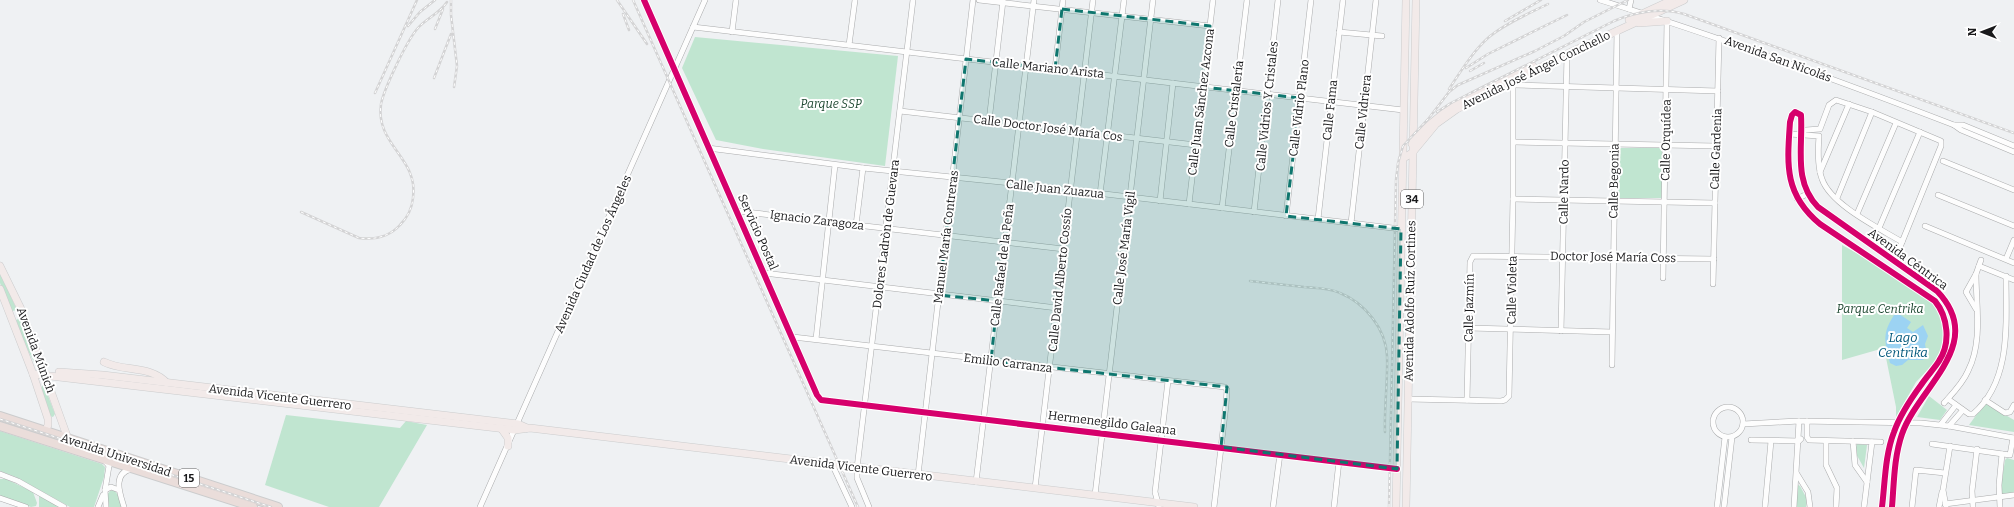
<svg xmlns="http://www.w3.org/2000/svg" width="2014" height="507" viewBox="0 0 2014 507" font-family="Bitter,serif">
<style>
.green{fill:#c0e5d0}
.water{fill:#9cd3f3}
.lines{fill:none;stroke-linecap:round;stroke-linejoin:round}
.minor-casing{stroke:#aaabac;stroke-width:6}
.major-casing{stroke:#cbcccd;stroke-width:8}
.highway-casing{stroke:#cbcccd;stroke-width:10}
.minor{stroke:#fdfdfd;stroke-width:5}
.major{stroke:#f2eae9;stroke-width:7}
.highway{stroke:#eaddda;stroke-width:8}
.rail-casing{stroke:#d3d3d4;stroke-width:2.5}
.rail{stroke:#fff;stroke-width:1;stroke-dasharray:3;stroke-linecap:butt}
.cycleway-casing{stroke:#fff;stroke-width:8}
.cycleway{stroke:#d6006c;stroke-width:6}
.marked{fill:#0f766e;fill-opacity:0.2;stroke:#0f766e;stroke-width:3;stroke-dasharray:8 5;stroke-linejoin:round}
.labels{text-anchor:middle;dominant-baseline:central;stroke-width:4;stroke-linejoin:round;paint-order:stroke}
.shield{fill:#fff;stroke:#5e5e5f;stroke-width:1}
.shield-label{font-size:11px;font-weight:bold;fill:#19191b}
.street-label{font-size:12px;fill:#19191b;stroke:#fff}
.park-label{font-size:12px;font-style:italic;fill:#1e4831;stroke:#fff}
.water-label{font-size:13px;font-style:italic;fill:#00577b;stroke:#fff}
</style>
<rect width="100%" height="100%" fill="#eff1f3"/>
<g class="green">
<path d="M695 37 898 56 885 166 763 149 716 140 682 68Z"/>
<path d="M1617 148H1664L1663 198H1617Z"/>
<path d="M1842 245 1902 278 1939 307 1946 328 1941 356 1916 382 1896 417V407L1884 348 1842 360Z"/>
<path d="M0 272 17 310 12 311 0 283Z"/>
<path d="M20 318 37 368 21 337 16 320Z"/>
<path d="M42 380 55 414 53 417 50 416 42 394Z"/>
<path d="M1929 396 1947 410 1940 420 1917 417Z"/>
<path d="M1985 403 2014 420V432L1969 425Z"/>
<path d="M286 415 400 428 406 421 427 425 379 507H329L265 485Z"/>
<path d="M0 431 102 464 105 467 104 477 94 507H70L16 477 0 471Z"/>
<path d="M1857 444 1867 445 1864 468 1855 452Z"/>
<path d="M2007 458 2014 460V494L2003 495 2000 493 2005 460Z"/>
<path d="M0 479H6L33 492 37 503 36 506 31 507 0 496Z"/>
<path d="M1798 485 1800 486 1807 499 1806 507H1796Z"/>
<path d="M114 490 118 495 122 507H109L107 495 110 491Z"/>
<path d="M39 496 56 505 57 507H39Z"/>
</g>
<path class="water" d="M1896 312 1911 322 1907 328 1913 332 1923 325 1928 336 1925 344 1927 355 1923 360H1908L1902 365 1896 366 1890 363C1884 339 1882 333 1896 312Z"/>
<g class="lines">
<defs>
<g id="minor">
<path d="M644 0 817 395 821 400 1397 469"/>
<path d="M979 0 1210 26"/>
<path d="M1600 0C1720 37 1837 80 1954 125L1961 130 2014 152"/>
<path d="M1629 9 1631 0"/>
<path d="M693 27 1403 110"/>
<path d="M732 32 736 0"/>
<path d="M1339 32 1382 36"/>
<path d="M849 45 855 0"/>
<path d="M1055 69 1063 0"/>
<path d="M1515 85 1718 91"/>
<path d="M900 111 1196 145"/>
<path d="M989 121 1003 1"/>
<path d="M1954 125H1963L2014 146"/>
<path d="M1800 133 1806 130 1820 129 1829 105 1836 100 1872 112 1941 141V146L1898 252"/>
<path d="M1789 134 1819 136C1818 149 1817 166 1822 179 1831 205 1879 228 1902 242"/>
<path d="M1514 142 1716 146"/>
<path d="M708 148 863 168 1011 183 1401 229"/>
<path d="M1943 161 2014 190"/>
<path d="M1820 172 1849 104"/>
<path d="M1100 194 1124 0"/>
<path d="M1938 195 2014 226"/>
<path d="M1837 198 1872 112"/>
<path d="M1513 199 1715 203"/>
<path d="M1797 199 1807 194"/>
<path d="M1160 201 1173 83"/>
<path d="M1189 204 1213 0"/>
<path d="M1222 208 1247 0"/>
<path d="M737 211 1064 249"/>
<path d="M1254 212 1278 0"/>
<path d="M1857 214 1896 123"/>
<path d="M1286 216 1311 0"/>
<path d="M1318 219 1343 0"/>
<path d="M1351 223 1376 0"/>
<path d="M856 225 863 168"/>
<path d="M1925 226 2014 263"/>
<path d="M1879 228 1920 132"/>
<path d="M2006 259 2014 240"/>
<path d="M1979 266 2014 280"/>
<path d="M764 273 1057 308"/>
<path d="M1663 278 1667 21"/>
<path d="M1713 284 1719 38"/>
<path d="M1976 309 1966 292 1976 274 1981 260"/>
<path d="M1469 328 1612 332"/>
<path d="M1561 331 1567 54"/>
<path d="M793 337 1225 387 1227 390 1226 405 1214 507"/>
<path d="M816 339 835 165"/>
<path d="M1612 365 1617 30"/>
<path d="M1408 399 1501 401 1505 400 1509 396 1513 199V82"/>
<path d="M1948 399 1969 414H1973C2012 381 2006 322 2006 276"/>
<path d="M1467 400 1470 262 1473 256 1714 259"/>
<path d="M1985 400 2005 413 2010 412 2014 405"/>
<path d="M1944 403C1953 393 1963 383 1968 371 1983 342 1976 305 1976 274"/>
<circle cx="1728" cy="422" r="15"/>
<path d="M1807 421V437L1809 440 1881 442"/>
<path d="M1743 424 1799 421 1921 423 1949 426 2014 438"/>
<path d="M1941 424 1956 405"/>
<path d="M1949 426 1963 410"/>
<path d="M1751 440 1799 441 1801 439"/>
<path d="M1826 441V465L1837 488 1836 507"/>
<path d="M1853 441 1855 465 1867 482"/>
<path d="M1932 444 2010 455 2013 438"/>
<path d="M105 461 109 466 105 490 106 507"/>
<path d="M832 464 852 507"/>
<path d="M0 474 18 481 64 507"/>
<path d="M1797 474 1808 492 1810 507"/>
<path d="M918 475 973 0"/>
<path d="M976 482 1034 0"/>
<path d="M1035 488 1093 0"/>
<path d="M105 490 111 487 119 490"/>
<path d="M1095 495 1153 0"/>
<path d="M0 498 26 507"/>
<path d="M1945 504 2014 495"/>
<path d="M1946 506 1943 490 1950 446"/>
<path d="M98 507 103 495"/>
<path d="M124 507C120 494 112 474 131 469"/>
<path d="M480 507 705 0"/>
<path d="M869 507 857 478V468L913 0"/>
<path d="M1159 507 1155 492 1168 381"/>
<path d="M1273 507 1280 454"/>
<path d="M1334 507 1339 461"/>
<path d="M1717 507 1725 437"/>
<path d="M1724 507 1732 437"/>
<path d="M1765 507 1771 441"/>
<path d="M1794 507 1799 421"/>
<path d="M1864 507 1872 442"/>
<path d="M1882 507C1885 483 1885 455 1894 432 1900 415 1910 400 1921 385 1927 376 1934 369 1939 361 1951 343 1948 317 1935 301L1820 224C1784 194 1787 165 1790 122L1792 115 1795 112 1801 115C1803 148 1793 181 1818 207L1937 291C1988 344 1918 387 1902 434 1894 457 1894 483 1892 507"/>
<path d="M1912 507 1916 470 1945 473"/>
<path d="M1939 507 1942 492"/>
<path d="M1973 507 1972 491 1977 449"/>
<path d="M2000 507 1999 485 2002 454"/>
</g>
<g id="major">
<path d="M1629 20 1672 0"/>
<path d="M1639 23 1667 21"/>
<path d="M1412 144C1442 104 1489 88 1533 66"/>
<path d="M1402 159 1412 153 1436 124 1457 109 1567 54 1684 0"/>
<path d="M0 266 22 311 67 436"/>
<path d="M0 289 33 374 48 419V425L46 430"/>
<path d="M104 362C124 372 151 365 167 383"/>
<path d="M59 372 103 375 518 424 527 428"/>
<path d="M33 374 515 430 530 428 1194 507"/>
<path d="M501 428 508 438V446"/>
<path d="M1396 507 1406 0"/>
<path d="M1406 507 1416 0"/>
</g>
<g id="highway">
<path d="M0 416 278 507"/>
<path d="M0 426 253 507"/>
</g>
</defs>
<use href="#minor" class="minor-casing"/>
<use href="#major" class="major-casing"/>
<use href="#highway" class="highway-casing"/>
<use href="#minor" class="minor"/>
<use href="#major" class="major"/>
<use href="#highway" class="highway"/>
<defs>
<g id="rail">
<path d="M451 0V15L457 66 454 87"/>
<path d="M617 0 647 44"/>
<path d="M633 0 858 507"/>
<path d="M623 14 629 30"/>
<path d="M1505 21 1541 0"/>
<path d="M408 26 420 12 435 0"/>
<path d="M435 29 443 9"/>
<path d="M1466 68 1488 54 1567 15"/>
<path d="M1470 71 1484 63"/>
<path d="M434 78 451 34"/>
<path d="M1449 89C1461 71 1473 51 1489 37 1506 23 1528 14 1548 4"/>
<path d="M375 93 417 0"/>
<path d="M1437 112 1451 103 1614 21C1635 12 1661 7 1684 14L2014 133"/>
<path d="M301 212 359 238C374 240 389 237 400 225 407 218 412 208 413 198 419 158 375 145 381 104 384 89 407 40 418 28 427 18 439 14 447 2"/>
<path d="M1250 281C1268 283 1286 285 1304 287 1316 288 1330 288 1340 293 1365 303 1386 329 1387 356 1388 381 1384 407 1385 432"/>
<path d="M0 419 271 507"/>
<path d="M1389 507 1396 180 1398 163 1403 146 1429 118 1449 92 1458 85 1535 51 1564 36 1584 22 1628 0"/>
</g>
</defs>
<use href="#rail" class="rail-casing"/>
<use href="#rail" class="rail"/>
<defs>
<g id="cycleway">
<path d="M644 0 817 395 821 400 1397 469"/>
<path d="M1882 507C1885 483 1885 455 1894 432 1900 415 1910 400 1921 385 1927 376 1934 369 1939 361 1951 343 1948 317 1935 301L1820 224C1784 194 1787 165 1790 122L1792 115 1795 112 1801 115C1803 148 1793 181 1818 207L1937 291C1988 344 1918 387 1902 434 1894 457 1894 483 1892 507"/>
</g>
</defs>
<use href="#cycleway" class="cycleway-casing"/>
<use href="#cycleway" class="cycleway"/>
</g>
<path class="marked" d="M1062 9 1210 26 1203 87 1300 98 1286 216 1401 229 1397 469 1221 447 1227 387 991 361 997 301 939 295 966 59 1055 69Z"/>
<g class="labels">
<g class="shield">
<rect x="1401" y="190" width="22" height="18" rx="3"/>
<rect x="179" y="469" width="20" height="18" rx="3"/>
</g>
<g class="shield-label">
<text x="1412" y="199">34</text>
<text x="189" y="478">15</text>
</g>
<g class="street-label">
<text transform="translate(1778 59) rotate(20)">Avenida San Nicolás</text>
<text transform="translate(1048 68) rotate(6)">Calle Mariano Arista</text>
<text transform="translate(1536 70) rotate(-26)">Avenida José Ángel Conchello</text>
<text transform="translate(1201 102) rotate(-83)">Calle Juan Sánchez Azcona</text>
<text transform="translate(1234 104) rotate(-83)">Calle Cristalería</text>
<text transform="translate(1267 106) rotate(-84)">Calle Vidrios Y Cristales</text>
<text transform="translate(1299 108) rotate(-83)">Calle Vidrio Plano</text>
<text transform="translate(1330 110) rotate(-84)">Calle Fama</text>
<text transform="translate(1363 112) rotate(-84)">Calle Vidriera</text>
<text transform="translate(1048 128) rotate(7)">Calle Doctor José María Cos</text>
<text transform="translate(1666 140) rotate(-89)">Calle Orquídea</text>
<text transform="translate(1716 149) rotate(-88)">Calle Gardenia</text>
<text transform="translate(1614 181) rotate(-89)">Calle Begonia</text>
<text transform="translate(1055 189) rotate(6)">Calle Juan Zuazua</text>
<text transform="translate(1564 192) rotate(-89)">Calle Nardo</text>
<text transform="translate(817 220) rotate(7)">Ignacio Zaragoza</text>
<text transform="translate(758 232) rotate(66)">Servicio Postal</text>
<text transform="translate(886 234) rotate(-83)">Dolores Ladròn de Guevara</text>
<text transform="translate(946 237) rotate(-83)">Manuel María Contreras</text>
<text transform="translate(1124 248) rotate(-83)">Calle José María Vigil</text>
<text transform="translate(593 254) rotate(-66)">Avenida Ciudad de Los Ángeles</text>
<text transform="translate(1613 257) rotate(1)">Doctor José María Coss</text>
<text transform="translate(1908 259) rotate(36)">Avenida Céntrica</text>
<text transform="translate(1002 265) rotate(-83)">Calle Rafael de la Peña</text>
<text transform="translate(1060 280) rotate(-84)">Calle David Alberto Cossío</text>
<text transform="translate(1512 290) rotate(-89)">Calle Violeta</text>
<text transform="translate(1410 301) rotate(-89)">Avenida Adolfo Ruíz Cortines</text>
<text transform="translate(1469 308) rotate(-89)">Calle Jazmín</text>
<text transform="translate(36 350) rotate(70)">Avenida Múnich</text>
<text transform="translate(1008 363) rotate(7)">Emilio Carranza</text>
<text transform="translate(280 397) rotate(7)">Avenida Vicente Guerrero</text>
<text transform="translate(1112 423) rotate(7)">Hermenegildo Galeana</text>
<text transform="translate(116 455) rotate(18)">Avenida Universidad</text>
<text transform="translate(861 468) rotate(7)">Avenida Vicente Guerrero</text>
</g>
<g class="park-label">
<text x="831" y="104">Parque SSP</text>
<text x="1880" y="309">Parque Centrika</text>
</g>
<g class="water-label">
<text x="1903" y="337">Lago<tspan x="1903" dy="15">Centrika</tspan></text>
</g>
</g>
<g transform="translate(1982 32) rotate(270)" stroke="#ffffff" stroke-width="3" paint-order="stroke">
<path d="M0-3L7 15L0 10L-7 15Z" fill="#19191b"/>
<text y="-6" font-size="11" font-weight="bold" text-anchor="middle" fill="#19191b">N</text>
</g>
</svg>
